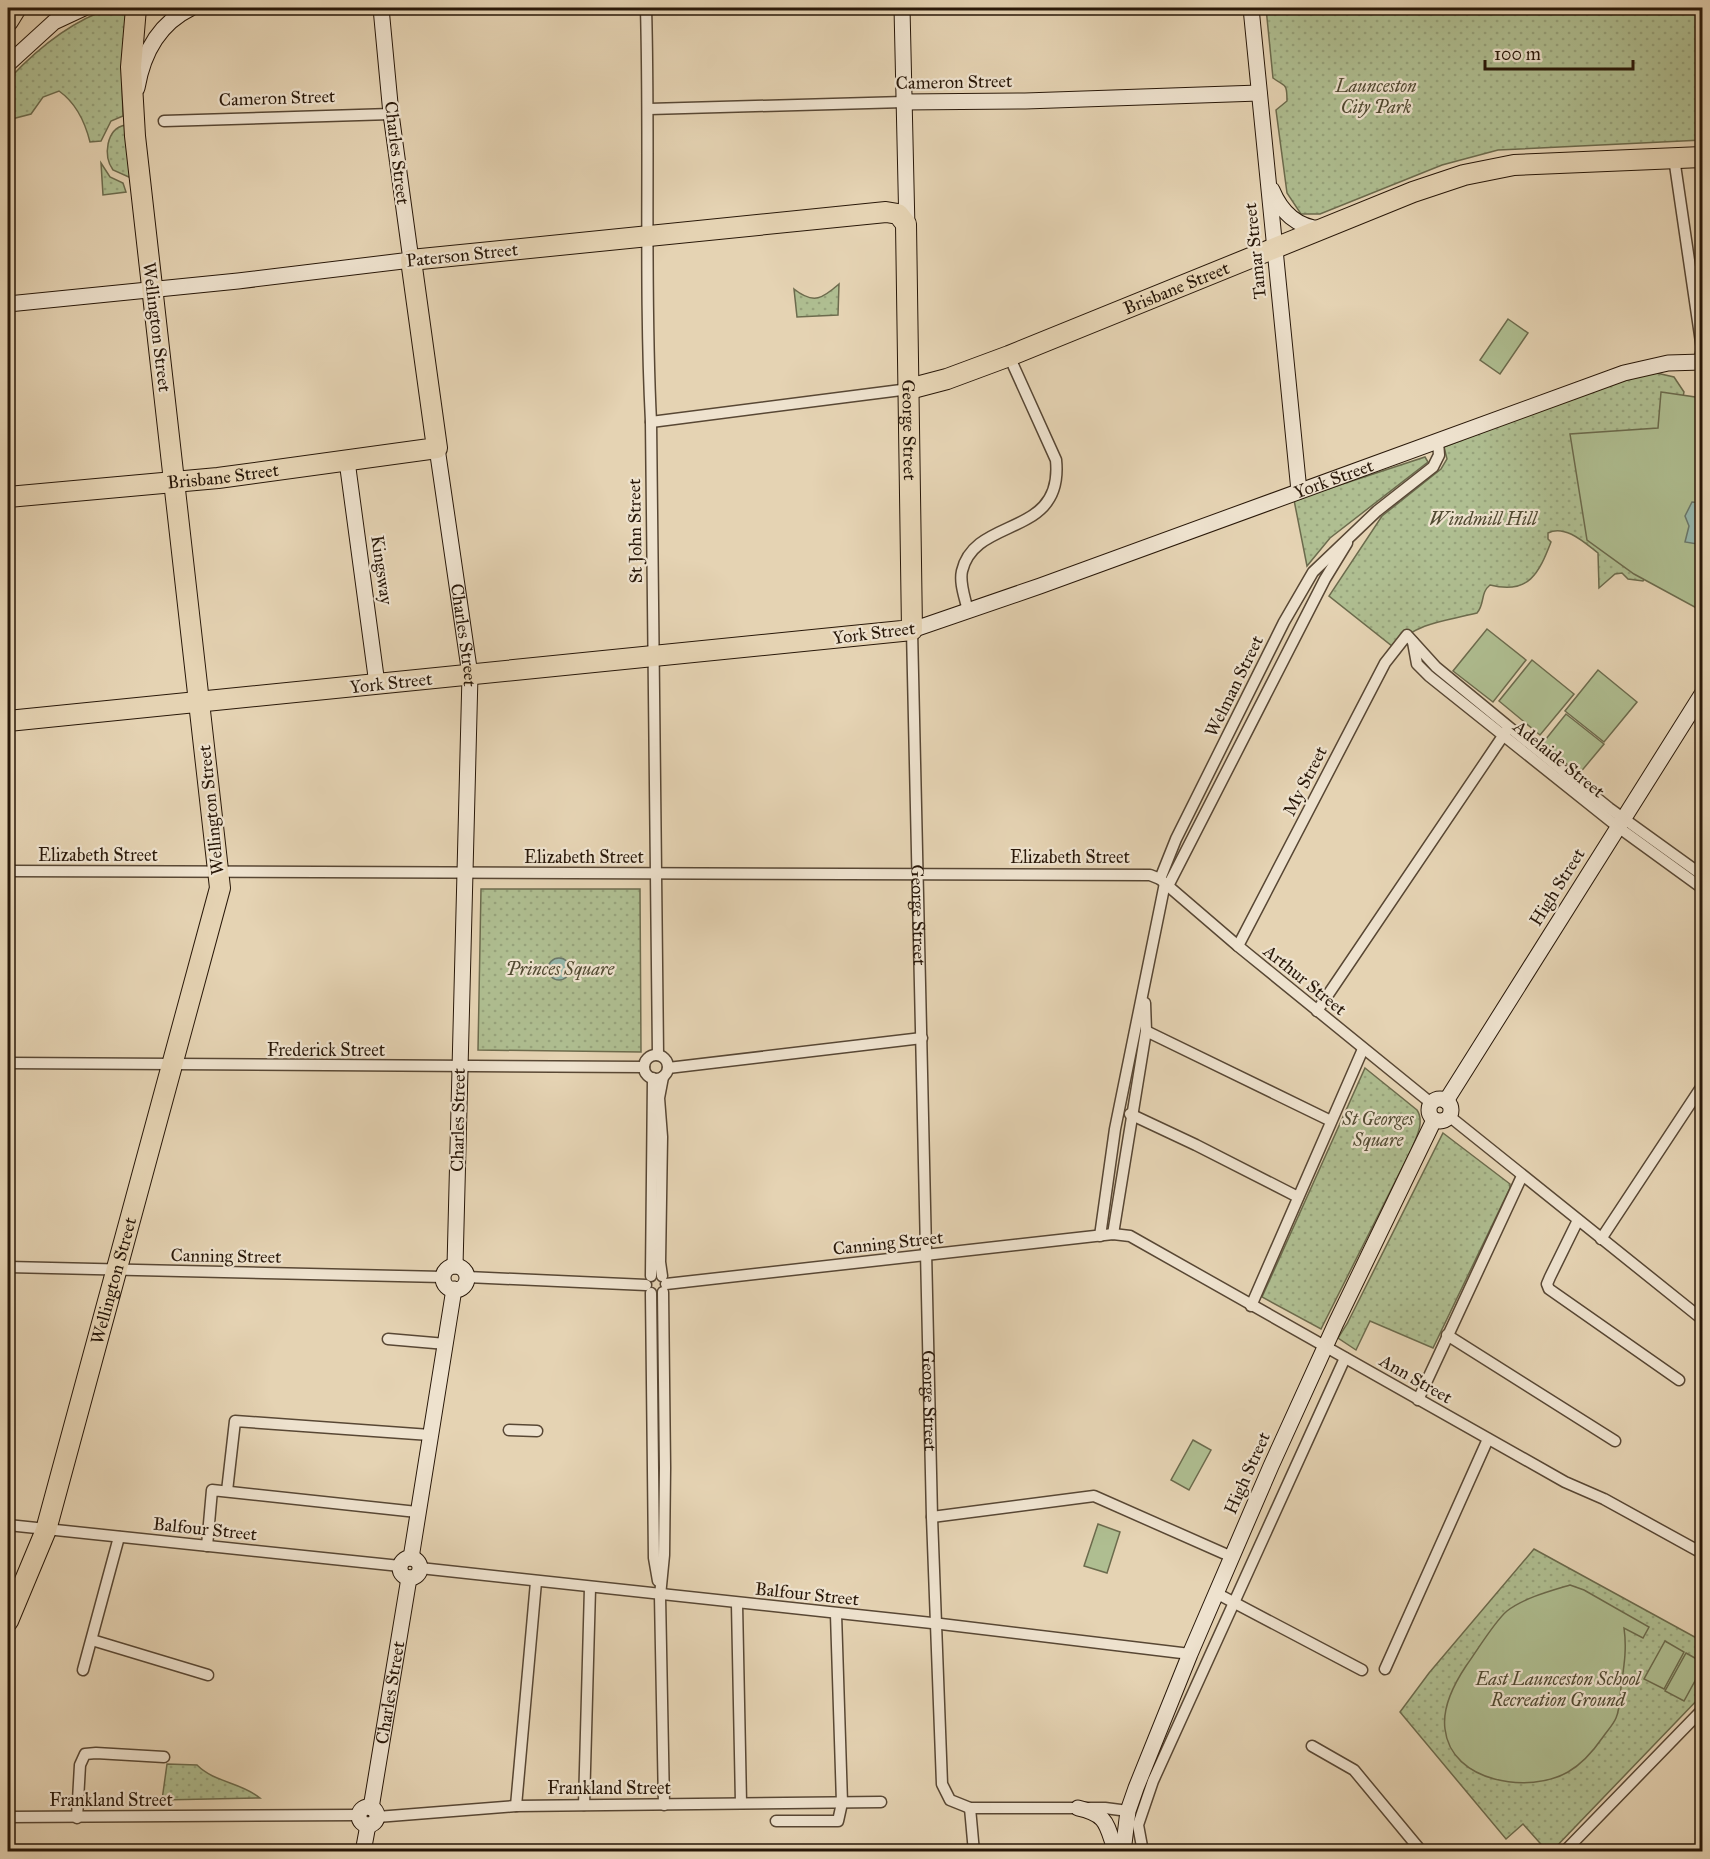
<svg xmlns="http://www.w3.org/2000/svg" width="1710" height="1859" viewBox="0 0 1710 1859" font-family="'IM FELL Great Primer',serif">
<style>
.grass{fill:url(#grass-dots);stroke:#6c6b4d;stroke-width:1.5}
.pitch{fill:#afbe91;stroke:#6c6b4d;stroke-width:1.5}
.water{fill:#96b8ae;stroke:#6a786c;stroke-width:1.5}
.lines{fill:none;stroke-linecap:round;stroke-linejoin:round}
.street-casing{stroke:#584734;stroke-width:13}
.secondary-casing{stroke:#291809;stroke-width:17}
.highway-casing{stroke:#291809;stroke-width:22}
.street{stroke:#eee2ce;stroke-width:10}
.secondary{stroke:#eee2ce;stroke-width:15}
.highway{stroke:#e5d3b3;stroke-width:20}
.labels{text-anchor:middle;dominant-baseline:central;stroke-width:4.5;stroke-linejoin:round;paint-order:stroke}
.street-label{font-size:18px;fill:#291809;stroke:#eee2ce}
.park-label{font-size:18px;font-style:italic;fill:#514a32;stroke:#eee2ce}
</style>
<defs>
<pattern id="grass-dots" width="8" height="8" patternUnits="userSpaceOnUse" patternTransform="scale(1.5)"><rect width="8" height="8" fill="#afbe91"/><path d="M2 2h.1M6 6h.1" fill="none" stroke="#97a37c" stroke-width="1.8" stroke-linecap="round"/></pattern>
</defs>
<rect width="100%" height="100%" fill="#e5d3b3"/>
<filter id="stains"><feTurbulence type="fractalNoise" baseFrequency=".00333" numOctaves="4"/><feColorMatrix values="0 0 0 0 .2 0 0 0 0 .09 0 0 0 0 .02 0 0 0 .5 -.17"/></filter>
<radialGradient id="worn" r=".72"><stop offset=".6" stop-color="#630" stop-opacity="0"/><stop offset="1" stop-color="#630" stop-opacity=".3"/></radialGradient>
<g class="grass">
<path d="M111 8H128L122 83 123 116 111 121 101 141 90 142C85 122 76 103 59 91L43 97 31 114 8 120V82L10 78C39 47 71 21 111 8Z"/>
<path d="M1266 8H1702V140L1498 150 1442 165 1320 214H1301L1287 193 1276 110 1287 101C1287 82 1285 87 1273 78Z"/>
<path d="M125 125 131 178 113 170C103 156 106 129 125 125Z"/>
<path d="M101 163 110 177 123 183 126 192 103 195Z"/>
<path d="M839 284 838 315 797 317 794 289C814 305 823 298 839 284Z"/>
<path d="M1652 372 1674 377 1684 392 1647 574 1643 581 1628 579 1622 573 1615 574 1599 588 1598 553C1585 543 1565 524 1548 533V539L1551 542C1539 573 1529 595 1490 585 1480 593 1485 604 1477 613 1441 622 1423 621 1392 646L1329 596 1382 516 1441 469 1447 459 1444 447 1594 389Z"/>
<path d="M1425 457 1428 462 1330 538 1307 566 1294 500Z"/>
<path d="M481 889H640L641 1052 478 1050Z"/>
<path d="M1365 1068 1417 1110C1425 1122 1416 1138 1411 1150L1321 1329 1262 1297Z"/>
<path d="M1443 1133 1510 1184V1188L1433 1348 1370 1321 1356 1350 1338 1338 1347 1324Z"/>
<path d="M1534 1549 1702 1641V1695L1552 1851H1547L1523 1824 1506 1839 1400 1712 1429 1673Z"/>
<path d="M167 1764 197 1765C215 1783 241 1782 260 1798L162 1800Z"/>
</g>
<g class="pitch">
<path d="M1508 319 1528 333 1500 374 1480 360Z"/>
<path d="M1661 392 1702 398V611L1634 574 1587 540 1570 434 1658 428Z"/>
<path d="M1487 629 1526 660 1493 702 1453 671Z"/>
<path d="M1532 660 1574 694 1540 735 1499 701Z"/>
<path d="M1598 670 1637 702 1604 742 1565 711Z"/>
<path d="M1566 714 1604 744 1579 774 1542 744Z"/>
<path d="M1193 1440 1211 1450 1189 1490 1171 1480Z"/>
<path d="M1098 1524 1120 1532 1107 1573 1084 1566Z"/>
<path d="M1570 1585 1584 1590 1649 1627 1643 1638 1624 1628C1627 1649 1624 1666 1621 1687 1620 1696 1620 1709 1616 1718 1613 1725 1607 1731 1603 1737 1594 1750 1582 1764 1568 1772 1530 1794 1451 1783 1445 1729 1442 1707 1454 1684 1466 1666 1477 1651 1494 1622 1507 1611 1524 1598 1550 1591 1570 1585Z"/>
<path d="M1665 1641 1684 1652 1664 1689 1644 1679Z"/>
<path d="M1686 1653 1702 1662V1668L1684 1701 1665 1691Z"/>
</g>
<g class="water">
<path d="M1692 502 1702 503 1697 544 1685 542 1689 526 1685 516Z"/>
<circle cx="559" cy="969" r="11"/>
</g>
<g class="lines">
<defs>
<g id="street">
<path d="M646 8C650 146 644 284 651 422L658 1055"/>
<path d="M649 109 904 102"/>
<path d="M164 121 391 114"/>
<path d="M1674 158 1702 349 1699 362"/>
<path d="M651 422 909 389"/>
<path d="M968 612C966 600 959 584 962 571 975 515 1064 539 1056 460L1009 356"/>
<path id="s1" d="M912 630 932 1517 942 1784 950 1800 970 1808H1105L1128 1811"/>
<path d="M1413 642 1417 664 1429 676 1618 827 1702 888"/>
<path d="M8 871 1150 875 1160 879 1238 946 1431 1103"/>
<path d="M1160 879 1176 839 1284 622 1313 572 1377 511 1433 467 1439 455 1438 442"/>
<path d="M1168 886 1325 579 1347 543"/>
<path d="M1238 946 1385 663 1407 635 1436 667 1509 727 1609 808 1702 875"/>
<path d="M1317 1011 1507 730"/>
<path d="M1146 1031 1331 1121"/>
<circle cx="656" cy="1067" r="12"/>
<path d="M8 1063 644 1067"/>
<path d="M668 1068 922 1038"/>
<path d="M1130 1114 1196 1145 1298 1197"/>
<path d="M1449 1116 1702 1319"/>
<path d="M1578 1220 1550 1277 1547 1284 1549 1289 1679 1380"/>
<path d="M1113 1234 1146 1031 1145 1003"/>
<path d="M1100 1236 1115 1129 1165 883"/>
<path d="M1601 1239 1702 1086"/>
<path d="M8 1267 443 1277"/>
<path d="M651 1276 653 1078"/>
<path d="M662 1276 660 1262 662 1137 659 1098 663 1077"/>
<path d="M467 1277 646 1285"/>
<path d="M666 1284 1113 1234 1130 1236 1565 1482 1604 1499 1702 1553"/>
<path d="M663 1292 665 1468 664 1555 660 1596 664 1805"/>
<path d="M651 1293 654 1558 658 1581"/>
<path d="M1251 1306 1363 1049"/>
<path d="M1447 1335 1615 1441"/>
<path d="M388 1339 446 1344"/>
<path d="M1418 1400 1522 1176"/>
<path d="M509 1430 537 1431"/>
<path d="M227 1491 235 1421 430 1435"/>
<path d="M932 1517 1094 1496 1232 1557"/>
<path d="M8 1525 400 1566"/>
<path d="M207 1546 212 1490 417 1512"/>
<path d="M420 1568 941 1624 1190 1654"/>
<path d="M1216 1593 1362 1670"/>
<path d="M737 1604 741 1803"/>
<path d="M92 1640 208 1675"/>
<path d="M1385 1669 1488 1439"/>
<path d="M83 1670 119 1537"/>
<path d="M1312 1746 1354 1770 1422 1852"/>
<path d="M584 1805 590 1588"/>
<path d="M516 1806 536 1582"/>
<path d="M970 1808 974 1852"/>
<path d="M8 1817 359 1815"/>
<path d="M377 1817 516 1806 881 1802"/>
<path d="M77 1818 80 1765 85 1754 96 1753 164 1757"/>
<path d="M776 1821H838L842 1803 836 1614"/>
<path d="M1143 1852 1138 1825 1153 1781 1345 1358"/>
<path d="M1564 1852 1702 1710"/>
</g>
<g id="secondary">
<path d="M902 8 907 229"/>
<path d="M1251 8 1299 491"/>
<path d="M8 64 54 22 84 8"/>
<path d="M137 88C143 53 158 24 191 8"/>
<path d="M904 102 1025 101 1259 93"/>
<path d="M1272 190C1281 212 1297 227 1321 229"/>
<path d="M8 304 238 281 411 260 391 114 381 8"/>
<path id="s2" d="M437 448 470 675 455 1266"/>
<path d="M347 461 377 684"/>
<path id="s3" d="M912 630 1040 586 1624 373 1668 363 1702 362"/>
<circle cx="1440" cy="1110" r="11"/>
<path d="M1446 1101 1702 694"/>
<circle cx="455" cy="1278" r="12"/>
<circle cx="410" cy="1568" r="10"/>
<path d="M411 1558 454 1289"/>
<circle cx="368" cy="1816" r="9"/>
<path id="s4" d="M371 1808 409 1578"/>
<path d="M1078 1808C1109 1815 1106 1825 1116 1852"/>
<path d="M363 1852 368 1825"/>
<path d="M1123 1852 1128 1811 1136 1788 1190 1654 1271 1466 1336 1323 1434 1120"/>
</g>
<g id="highway">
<path d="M8 21 16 8"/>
<path id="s5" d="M909 389 947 379 1009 356 1413 192 1464 175 1514 165 1702 157"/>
<path id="s6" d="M8 497 218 478 437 448 411 260 886 212 898 214 906 224 912 630 8 721"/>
<path id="s7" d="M8 1621 46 1530 220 888 135 136 131 67 136 8"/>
</g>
</defs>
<use href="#street" class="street-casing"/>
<use href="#secondary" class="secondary-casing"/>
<use href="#highway" class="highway-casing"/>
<use href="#street" class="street"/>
<use href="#secondary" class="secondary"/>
<use href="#highway" class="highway"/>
</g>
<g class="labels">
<g class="street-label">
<text transform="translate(954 82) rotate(-1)">Cameron Street</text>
<text transform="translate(277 98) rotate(-2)">Cameron Street</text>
<text transform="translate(397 153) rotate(83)">Charles Street</text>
<text transform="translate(1255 251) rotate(-96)">Tamar Street</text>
<text transform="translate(462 255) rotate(-6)">Paterson Street</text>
<text stroke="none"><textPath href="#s5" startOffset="286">Brisbane Street</textPath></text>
<text transform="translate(157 327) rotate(83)">Wellington Street</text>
<text stroke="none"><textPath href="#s6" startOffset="1330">George Street</textPath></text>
<text stroke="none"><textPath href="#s6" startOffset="216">Brisbane Street</textPath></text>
<text stroke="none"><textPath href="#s3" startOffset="448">York Street</textPath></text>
<text transform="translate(635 531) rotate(-91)">St John Street</text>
<text transform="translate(382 570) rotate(82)">Kingsway</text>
<text transform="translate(874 633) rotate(-7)">York Street</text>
<text stroke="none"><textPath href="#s2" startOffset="189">Charles Street</textPath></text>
<text transform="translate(391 683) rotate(-6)">York Street</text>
<text transform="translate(1234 686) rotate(-64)">Welman Street</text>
<text transform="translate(1559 759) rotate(39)">Adelaide Street</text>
<text transform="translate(1305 781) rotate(-63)">My Street</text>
<text transform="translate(211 810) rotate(-96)">Wellington Street</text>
<text x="98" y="855">Elizabeth Street</text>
<text x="584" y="857">Elizabeth Street</text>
<text x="1070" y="857">Elizabeth Street</text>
<text transform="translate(1557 887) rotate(-58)">High Street</text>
<text stroke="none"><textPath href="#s1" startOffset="285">George Street</textPath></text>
<text transform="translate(1305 980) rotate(39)">Arthur Street</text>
<text x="326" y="1050">Frederick Street</text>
<text transform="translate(458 1120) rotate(-89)">Charles Street</text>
<text transform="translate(888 1243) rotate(-6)">Canning Street</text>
<text transform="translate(226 1256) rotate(1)">Canning Street</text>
<text stroke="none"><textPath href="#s7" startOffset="357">Wellington Street</textPath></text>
<text transform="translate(1416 1379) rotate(30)">Ann Street</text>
<text stroke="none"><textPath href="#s1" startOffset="771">George Street</textPath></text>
<text transform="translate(1247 1473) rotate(-66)">High Street</text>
<text transform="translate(205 1529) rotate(6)">Balfour Street</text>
<text transform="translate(807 1594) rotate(6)">Balfour Street</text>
<text stroke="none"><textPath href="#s4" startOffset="117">Charles Street</textPath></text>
<text x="609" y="1788">Frankland Street</text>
<text x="111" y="1800">Frankland Street</text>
</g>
<g class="park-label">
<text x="1376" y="86">Launceston<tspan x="1376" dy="21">City Park</tspan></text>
<text x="1483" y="519">Windmill Hill</text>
<text x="560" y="969">Princes Square</text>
<text x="1378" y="1119">St Georges<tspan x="1378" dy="21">Square</tspan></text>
<text x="1558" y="1679">East Launceston School<tspan x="1558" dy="21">Recreation Ground</tspan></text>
</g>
</g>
<rect width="1710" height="1859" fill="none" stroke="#e5d3b3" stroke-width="30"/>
<rect x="9" y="9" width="1692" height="1841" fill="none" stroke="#291809" stroke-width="3"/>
<rect x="15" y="15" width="1680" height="1829" fill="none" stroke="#291809" stroke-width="1.5"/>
<path d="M1485 60v9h148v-9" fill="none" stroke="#291809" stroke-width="3"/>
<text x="1494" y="60" font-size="18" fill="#291809" stroke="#eee2ce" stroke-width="4.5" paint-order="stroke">100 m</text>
<rect width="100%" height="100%" filter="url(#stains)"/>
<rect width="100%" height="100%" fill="url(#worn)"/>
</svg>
